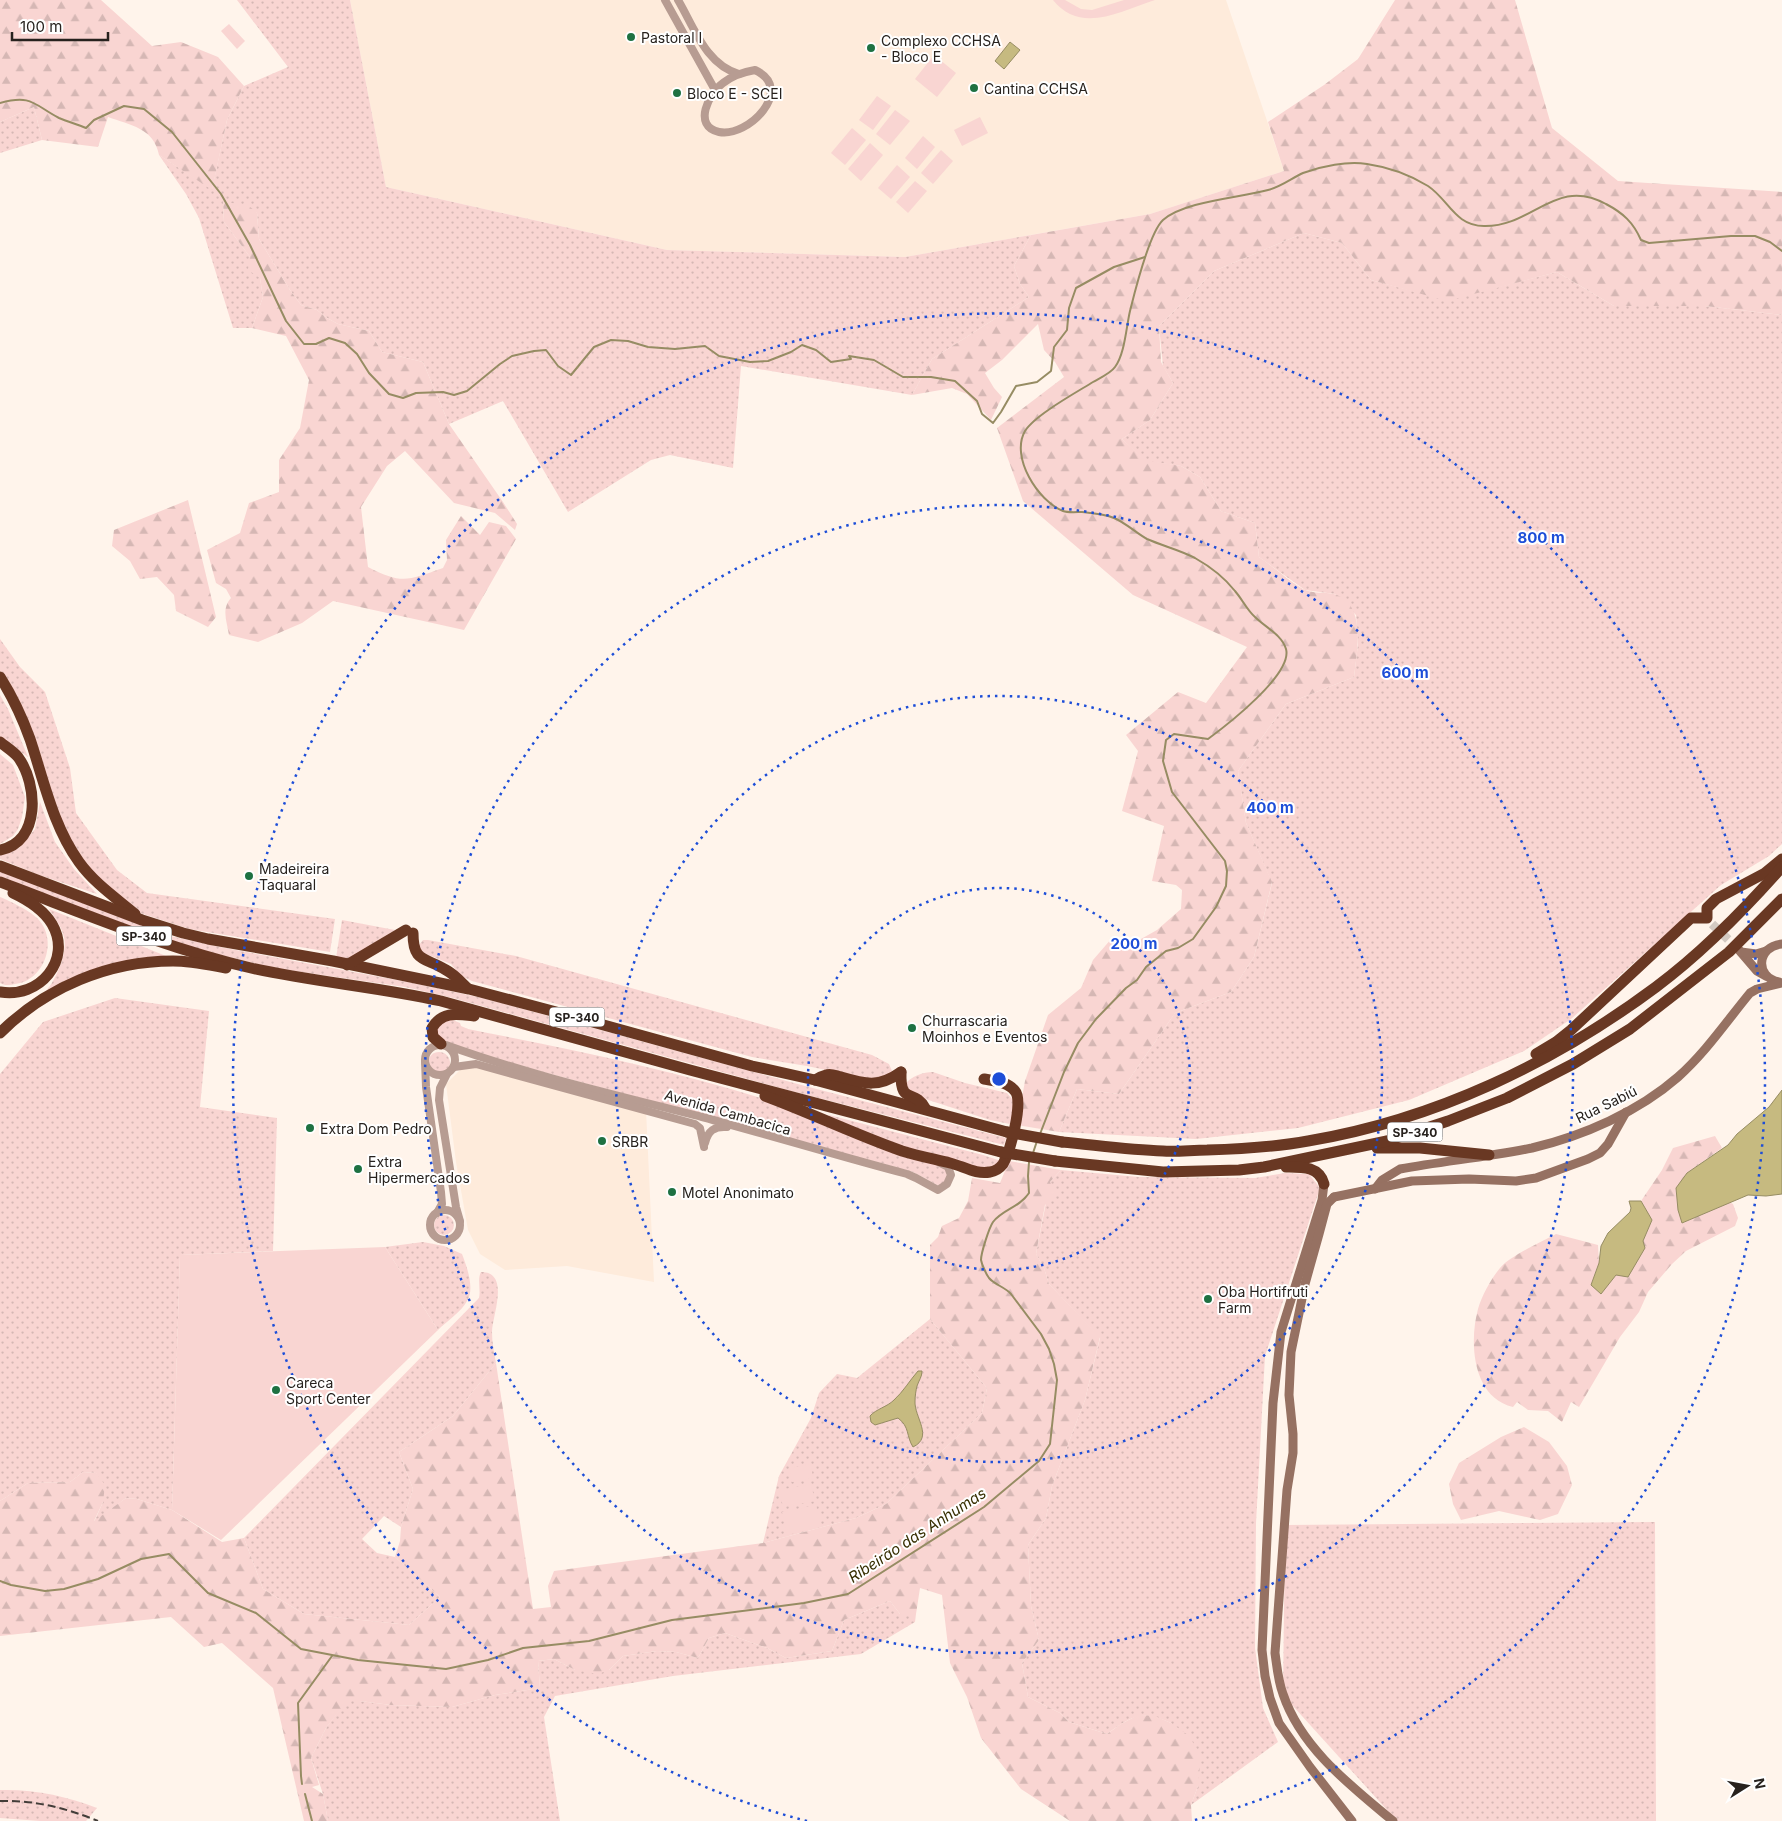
<svg xmlns="http://www.w3.org/2000/svg" width="1782" height="1821" viewBox="0 0 1782 1821" font-family="Inter,sans-serif">
<style>
.built{fill:#feebdb}
.grass{fill:url(#grass-dots)}
.forest{fill:url(#forest-firs)}
.pitch{fill:#f9d5d2}
.water{fill:#c6ba80;stroke:#968c63}
.lines{fill:none;stroke-linecap:round;stroke-linejoin:round}
.stream{stroke:#968c63;stroke-width:2}
.secondary-tunnel{stroke:#d4cac2;stroke-width:9;stroke-dasharray:9 4.5;stroke-linecap:butt}
.tertiary{stroke:#b79c92;stroke-width:8}
.secondary{stroke:#967162;stroke-width:9}
.motorway{stroke:#693823;stroke-width:11}
.rail{stroke:#433d39;stroke-width:2;stroke-dasharray:8 4;stroke-linecap:butt}
.motorway-bridge{stroke:#693823;stroke-width:11}
.ring{fill:none;stroke:#1d4ed8;stroke-width:2.5;stroke-dasharray:2.5 5}
.poi-dot{fill:#1e7142;stroke:#fff;stroke-width:2}
.labels{text-anchor:middle;dominant-baseline:central;stroke-width:4;stroke-linejoin:round;paint-order:stroke}
.shield{fill:#fff;stroke:#686462;stroke-width:1}
.shield-label{font-size:12px;font-weight:bold;fill:#27221e}
.poi-label{font-size:14px;fill:#27221e;stroke:#fff;text-anchor:start}
.street-label{font-size:14px;fill:#27221e;stroke:#fff}
.water-label{font-size:15px;font-style:italic;fill:#362e00;stroke:#fff}
.centre{fill:#1d4ed8;stroke:#fff;stroke-width:2.5}
.ring-label{font-size:15px;text-anchor:middle;font-weight:bold;fill:#1d4ed8;stroke:#fff;stroke-width:4;stroke-linejoin:round;paint-order:stroke}
</style>
<defs>
<pattern id="grass-dots" width="8" height="8" patternUnits="userSpaceOnUse" patternTransform="scale(1.25)"><rect width="8" height="8" fill="#f9d5d2"/><path d="M2 2h.1M6 6h.1" fill="none" stroke="#d5b7b4" stroke-width="1.8" stroke-linecap="round"/></pattern>
<pattern id="forest-firs" width="22" height="20" patternUnits="userSpaceOnUse" patternTransform="scale(1.25)"><rect width="22" height="20" fill="#f9d5d2"/><path d="M5 1l3.5 6h-7zM16 11l3.5 6h-7z" fill="#d5b7b4"/></pattern>
</defs>
<rect width="100%" height="100%" fill="#fff4eb"/>
<g class="built">
<path d="M350 0H1226L1284 171 1150 214 905 257 667 250 386 187Z"/>
<path d="M476 1066 646 1110 654 1282 567 1266 505 1270 480 1254 468 1230 456 1162 446 1084 460 1070Z"/>
</g>
<g class="grass">
<path d="M237 0H350L386 187 667 250 905 257 1031 235 1014 266 1020 284 1029 297 932 359 912 395 741 366 733 468 670 455 651 460 568 512 503 401 449 424 423 362 382 352 369 331 338 324 327 318 317 310 301 305 290 290 259 239 257 213 223 202 224 222 250 257 260 278 263 297 252 328H233L199 218 186 194 159 155 212 189 227 120 244 86 288 67Z"/>
<path d="M34 107 42 140 0 153V122Z"/>
<path d="M1304 233 1342 243 1371 280 1447 300 1557 272 1614 306H1705L1782 315V844L1769 856 1721 885 1571 1019 1524 1051 1409 1100 1298 1128 1196 1139 1059 1132 1077 1089 1119 1094 1175 1013 1231 992 1254 957 1272 883 1246 823 1238 771 1286 704 1354 677 1358 644 1356 615 1335 594 1305 590 1259 557 1255 523 1221 511 1200 477 1181 466 1145 461 1122 439 1150 420 1173 383 1163 366 1159 326 1214 271Z"/>
<path d="M0 639 20 667 45 692 70 768 76 813 117 870 147 893 335 919 330 952 189 929 140 913 107 888 76 854 58 816 15 693 0 671Z"/>
<path d="M0 695 8 709 28 757 0 737Z"/>
<path d="M0 754 13 765 25 797 22 817 18 829 13 836 0 844Z"/>
<path d="M40 802 55 842 74 869 97 894 39 875 0 859V855L19 848 35 829Z"/>
<path d="M0 870 166 935 225 948 413 983 487 999 805 1086 1006 1138 1004 1145 791 1091 449 997 405 987 273 968 174 943 0 878Z"/>
<path d="M0 897C10 901 30 911 37 918 59 939 45 981 15 984 10 985 5 986 0 983Z"/>
<path d="M49 909 171 958 46 991C56 980 68 952 64 937 62 927 54 917 49 909Z"/>
<path d="M342 920 395 930 349 959 336 958Z"/>
<path d="M423 940H428L516 956 872 1055 889 1064 892 1071 890 1075 873 1080 807 1066 752 1057 472 981 461 976 451 964 421 952 419 945Z"/>
<path d="M115 998 209 1011 200 1107 277 1118 273 1251 180 1255 172 1510 137 1499 126 1498 94 1522 103 1502 96 1473 83 1472 70 1482 28 1483 0 1501V1074L43 1022Z"/>
<path d="M448 1018 460 1023 461 1026 468 1029C569 1049 670 1069 767 1100 827 1120 886 1145 945 1167L948 1176 942 1185H937L913 1172 491 1058 437 1040 435 1036 439 1022Z"/>
<circle cx="439" cy="1063" r="11"/>
<path d="M933 1072 965 1083 1007 1093 1013 1100 1014 1109 1010 1124 990 1120 916 1096 905 1085C910 1076 924 1072 933 1072Z"/>
<path d="M829 1115 983 1155 1001 1161 993 1166 982 1168 904 1148 830 1119Z"/>
<path d="M1061 1170 1139 1177 1255 1178 1285 1173 1309 1174 1320 1188 1265 1356 1256 1523 1255 1648 1263 1708 1278 1742 1191 1805 1198 1786 1171 1723C1141 1710 1133 1715 1107 1734L1069 1722 1060 1713 1028 1697 1022 1663 1039 1640 1031 1606 1028 1545 1046 1518 1052 1486 1085 1400 1100 1338 1049 1284 1044 1268 1036 1254 1050 1182Z"/>
<circle cx="444" cy="1225" r="10"/>
<path d="M423 1242 444 1246 462 1254C467 1267 475 1289 467 1301 462 1311 446 1322 438 1330L385 1247Z"/>
<path d="M481 1272C511 1272 492 1316 492 1332 492 1342 494 1353 496 1363L453 1416 399 1452 413 1489 401 1527 384 1516 362 1539 377 1553 395 1557 440 1597 409 1625 304 1614 263 1589 244 1538 479 1298C481 1290 477 1279 481 1272Z"/>
<path d="M930 1319 987 1388 982 1413 886 1504 856 1518 763 1543 779 1476 811 1418 819 1393 837 1374 857 1378Z"/>
<path d="M1655 1522 1656 1821H1397L1283 1695 1285 1525Z"/>
<path d="M890 1601 900 1614H916L915 1622 861 1654 673 1676 555 1696 544 1717 560 1821H328L323 1794 311 1758 326 1728 346 1701H360L391 1705 452 1707 495 1695 540 1688 538 1661 554 1659 575 1670H609L623 1656 657 1651 676 1652 698 1658 709 1638 725 1633 767 1648 786 1658 832 1651 844 1620Z"/>
<path d="M0 1790C34 1789 66 1796 97 1808L86 1821H40L0 1818Z"/>
</g>
<g class="forest">
<path d="M0 0H101L152 46 181 42 218 57 244 86 227 120 212 190 159 155C154 128 130 125 108 117L98 147 42 140 34 107 0 122Z"/>
<path d="M1395 0H1515L1552 128 1618 181 1782 192V315L1705 306H1614L1557 272 1447 301 1371 280 1342 243 1304 233 1214 271 1159 326 1161 362 1173 383 1150 420 1122 439 1145 460 1181 466 1200 477 1221 511 1255 523 1259 557C1274 567 1288 580 1303 589 1312 594 1325 592 1334 594 1367 604 1357 651 1354 677L1286 704 1238 771 1246 823 1272 882 1254 957 1231 992 1175 1013 1119 1094 1077 1089 1059 1132 1017 1125 1025 1081 1048 1015 1081 988 1093 960 1112 938 1132 944 1157 930 1181 909 1182 890 1176 885 1152 881 1164 826 1122 811 1138 751 1126 735 1178 692 1206 703 1247 647 1133 595 1023 501 997 428 1064 377 1055 362 1044 350 1038 324 1002 360 985 373 994 388 1002 397 991 420 967 394 952 388 912 395 932 359 1029 297 1020 284 1014 266 1031 235 1150 214 1284 171 1268 122 1324 85 1358 59Z"/>
<path d="M223 202 248 205 257 213 259 239 290 290 301 305 317 310 327 318 338 324 369 331 382 352 423 362 449 424 503 502 517 524 515 530 495 513 454 503 405 451 387 466 361 507 368 567C403 585 408 580 443 568L447 560 446 540 461 516 480 535 489 522 506 526 516 539 464 630 333 601 302 623 258 642 229 635C227 622 221 609 231 598L226 589 216 583 207 550 240 533 249 503 279 492V460L300 428 309 380 286 336 252 328 263 297 260 278 248 270 250 257 224 222Z"/>
<path d="M188 500 216 617 208 627 176 611 174 595 157 577 140 579 130 561 112 546 114 530Z"/>
<path d="M1715 1136 1722 1148 1687 1173 1683 1223 1729 1202 1733 1204 1738 1218 1735 1226 1686 1251 1672 1264 1648 1292 1639 1312 1620 1337 1579 1407 1571 1402 1562 1422 1548 1411 1528 1410 1517 1402 1513 1407C1472 1397 1469 1342 1478 1309 1482 1295 1491 1279 1500 1268 1510 1256 1541 1242 1556 1234L1598 1245 1599 1263 1591 1285 1601 1293 1643 1241 1652 1220 1641 1201 1662 1170 1673 1148Z"/>
<path d="M1009 1161 1061 1170 1050 1182 1056 1196 1045 1205 1036 1254 1044 1268 1049 1284 1100 1337 1085 1400 1052 1486 1046 1518 1028 1545 1031 1606 1039 1640 1022 1663 1028 1697 1060 1713 1069 1722 1107 1734 1121 1724 1138 1715 1155 1716 1171 1723 1188 1735 1201 1755 1198 1786 1191 1805 1192 1821H1070L1021 1789 981 1738 967 1697 950 1663 942 1595 920 1588 916 1614H900L890 1601 844 1620 832 1651 786 1658 767 1648 725 1633 709 1638 698 1658 676 1652 657 1651 623 1656 609 1670 598 1674 575 1670 554 1659 538 1661 540 1688 495 1695 452 1707 391 1705 360 1701H347L326 1728 311 1758 319 1785 312 1787 323 1794 328 1821H304L273 1688 222 1643 204 1647 171 1617 0 1636V1501L28 1483 70 1482 83 1472 96 1473 105 1485 103 1502 94 1521 126 1498 137 1499 172 1510 222 1542 244 1538 263 1589 304 1614 409 1625 440 1597 395 1557 400 1541 401 1527 413 1489 399 1452 453 1416 496 1363 533 1609 551 1607 548 1586 554 1571 763 1543 856 1518 886 1504 982 1413 987 1388 930 1319V1245L938 1237 942 1226 959 1218 968 1201 972 1178 1000 1183Z"/>
<path d="M1524 1427 1549 1442 1567 1466 1572 1485 1558 1514 1540 1520 1499 1511 1461 1520 1453 1504 1449 1484 1459 1463 1501 1437Z"/>
</g>
<g class="pitch">
<path d="M1053 0H1065L1081 9 1092 10 1124 0H1155C1120 11 1081 35 1053 0Z"/>
<path d="M229 24 245 41 237 49 221 31Z"/>
<path d="M934 55 956 73 937 97 915 79Z"/>
<path d="M877 96 891 106 873 130 859 120Z"/>
<path d="M895 110 910 121 890 145 876 134Z"/>
<path d="M980 117 988 133 962 146 954 130Z"/>
<path d="M852 128 866 140 845 165 831 153Z"/>
<path d="M923 136 935 147 917 169 905 158Z"/>
<path d="M870 143 883 155 861 181 848 169Z"/>
<path d="M941 150 953 161 933 184 921 173Z"/>
<path d="M897 165 910 177 891 199 878 188Z"/>
<path d="M915 181 927 191 908 213 896 202Z"/>
<path d="M385 1247 438 1330 221 1540 172 1510 180 1255Z"/>
<path d="M811 1464 813 1478 792 1482 789 1468Z"/>
<path d="M811 1484 815 1501 783 1507 779 1490Z"/>
<path d="M816 1505 822 1527 787 1535 782 1512Z"/>
</g>
<g class="water">
<path d="M1010 42 1020 50 1004 69 995 61Z"/>
<path d="M1782 1090V1194L1766 1196 1748 1195 1682 1223 1678 1210 1676 1188 1687 1173 1728 1145 1737 1134 1769 1107Z"/>
<path d="M1629 1201H1641L1652 1220 1643 1241 1645 1248 1628 1277 1616 1275 1601 1294 1591 1285 1599 1263 1601 1246 1608 1233 1630 1212 1631 1208Z"/>
<path d="M918 1371H922C922 1377 919 1380 917 1386 916 1390 915 1396 915 1401 914 1417 934 1437 913 1447 906 1436 910 1427 898 1418L875 1425 871 1422 870 1416C876 1409 887 1407 894 1400 903 1392 910 1380 918 1371Z"/>
</g>
<g class="lines">
<g class="stream">
<path d="M0 103C32 94 34 105 59 118 68 122 77 124 86 128L94 120 124 106 144 109 172 132 221 194 250 245 286 321 304 344H316L329 338 345 343 357 354 369 373 389 394 403 398 416 393 443 392 454 395 467 391 500 364 512 356 534 351 546 350 558 366 571 375 594 347 611 340 628 341 648 347 675 349 705 346 719 356 750 362 768 361 791 352 802 345 816 350 831 362 851 359 849 356 874 360 903 377H931L955 381 977 401 982 414 993 423 1001 412 1016 386 1037 382 1051 371 1054 347 1067 330 1069 308 1076 288 1114 267 1145 257"/>
<path d="M1040 1134 1064 1072 1078 1043 1096 1019 1126 988 1137 980 1146 967 1166 951 1178 948 1193 939 1216 907 1226 886 1227 871 1225 861 1172 792 1163 761 1166 740 1174 734 1208 739C1227 725 1293 674 1286 649 1282 635 1265 627 1255 617 1247 610 1242 599 1235 591 1224 577 1211 567 1195 558 1180 550 1163 546 1147 539 1136 533 1126 523 1114 518 1105 514 1092 513 1082 512 1077 512 1068 513 1063 511 1038 501 1010 457 1025 431 1035 415 1077 392 1093 382 1100 378 1111 373 1115 367 1125 353 1126 328 1130 311 1135 291 1149 233 1163 220 1185 201 1239 198 1268 190 1281 187 1292 178 1303 173 1322 166 1347 161 1367 164 1388 167 1410 175 1428 186 1449 200 1455 226 1484 226 1533 227 1556 176 1606 204 1623 213 1633 222 1641 240L1649 243 1731 236H1755L1770 242 1782 251"/>
<path d="M1033 1153 1037 1141"/>
<path d="M0 1581 11 1585 45 1591 64 1589 98 1579 141 1559 169 1554 208 1593 256 1613 301 1649 358 1660 446 1669 488 1660 523 1648 589 1641 672 1620 804 1603 848 1594 984 1507 1039 1461 1050 1444 1057 1380 1054 1364 1049 1349 1041 1334 1011 1294C1005 1287 995 1285 989 1278 986 1274 982 1265 981 1260 981 1253 989 1228 993 1222 1003 1209 1019 1208 1029 1193L1028 1176 1029 1162"/>
<path d="M302 1784 301 1776 298 1703 332 1656"/>
<path d="M305 1794 312 1821"/>
</g>
<path class="secondary-tunnel" d="M1712 924 1739 950"/>
<g class="tertiary">
<path d="M665 0 715 90"/>
<path d="M678 0C694 27 706 65 739 74"/>
<path d="M755 70C796 89 748 138 719 132 692 126 709 93 723 83 732 76 743 72 755 70Z"/>
<circle cx="440" cy="1060" r="15"/>
<path d="M446 1045C529 1075 616 1095 702 1117 770 1135 838 1156 907 1174L916 1178 938 1190 947 1184 951 1175 948 1167 940 1163"/>
<path d="M425 1061 426 1087 441 1192 442 1204 437 1213"/>
<path d="M454 1067 476 1064 695 1124 700 1128 704 1147"/>
<path d="M447 1074 440 1088 439 1100 456 1207 460 1221"/>
<path d="M705 1143C708 1131 714 1126 727 1127"/>
<circle cx="445" cy="1225" r="15"/>
</g>
<g class="secondary">
<path d="M1739 950 1757 971 1766 976"/>
<path d="M1741 952 1756 954 1766 951"/>
<path d="M1779 982C1754 977 1757 946 1782 944"/>
<path d="M1324 1184 1322 1200 1281 1332 1273 1403 1262 1650 1265 1676 1270 1698 1279 1723 1310 1767 1352 1821"/>
<path d="M1375 1189 1382 1180 1400 1169C1444 1161 1488 1157 1532 1148 1583 1136 1638 1112 1678 1077 1706 1052 1726 1022 1750 993L1757 989 1781 983"/>
<path d="M1334 1197 1327 1204 1319 1234 1305 1284 1291 1352 1289 1395 1293 1434V1453L1287 1490 1275 1653C1277 1667 1278 1681 1283 1694 1301 1748 1351 1786 1393 1821"/>
<path d="M1334 1197 1412 1181 1469 1179 1516 1181 1536 1178 1588 1159 1600 1153 1608 1144 1626 1112"/>
</g>
<g class="motorway">
<path d="M0 677C12 696 22 717 30 739 44 781 53 826 79 862 94 883 116 898 135 914"/>
<path d="M0 742C6 747 13 751 18 757 38 784 41 842 0 850"/>
<path d="M0 866 142 920 183 933 208 939 333 961 469 989 560 1013 752 1066 815 1080 1007 1132"/>
<path d="M0 882C83 913 165 948 251 968 314 982 378 987 441 1001L690 1070 1001 1152"/>
<path d="M413 933C413 963 425 957 446 970 454 974 461 982 467 988"/>
<path d="M347 965 406 930"/>
<path d="M0 992C39 999 73 960 52 924 43 909 28 900 13 893"/>
<path d="M0 1033C46 987 109 961 173 961 191 961 209 965 226 968"/>
<path d="M441 1044 433 1037 432 1028C442 1011 457 1014 474 1016"/>
<path d="M1536 1054 1556 1042 1571 1030 1691 918H1707V908L1716 899 1765 873 1782 859"/>
<path d="M901 1072C900 1106 914 1088 925 1108"/>
<path d="M815 1080C818 1078 822 1076 826 1075 831 1073 836 1076 841 1077 865 1084 879 1088 901 1072"/>
<path d="M765 1096C811 1113 856 1135 902 1151 918 1156 934 1159 950 1163 963 1166 976 1175 990 1172 996 1171 1000 1168 1003 1164 1010 1152 1024 1101 1015 1091 1008 1082 995 1081 984 1079"/>
<path d="M1062 1142C1095 1145 1129 1150 1163 1151 1177 1152 1192 1150 1207 1150 1240 1149 1275 1147 1308 1141 1434 1120 1554 1063 1656 987 1703 952 1744 910 1782 867"/>
<path d="M1377 1148H1420L1489 1155"/>
<path d="M1055 1161 1163 1172 1239 1170 1264 1167 1387 1141 1448 1121 1507 1098 1573 1064 1630 1029 1729 952 1782 899"/>
<path d="M1286 1167C1302 1167 1319 1166 1324 1184"/>
</g>
<path class="rail" d="M0 1801C35 1800 66 1808 98 1821"/>
<g class="motorway-bridge">
<path d="M1007 1132 1062 1142"/>
<path d="M1001 1152 1055 1161"/>
</g>
</g>
<g class="ring">
<circle cx="999" cy="1079" r="191"/>
<circle cx="999" cy="1079" r="383"/>
<circle cx="999" cy="1079" r="574"/>
<path d="M807 1821A766 766 0 1 1 1191 1821"/>
</g>
<g class="poi-dot">
<circle cx="631" cy="37" r="5"/>
<circle cx="871" cy="48" r="5"/>
<circle cx="974" cy="88" r="5"/>
<circle cx="677" cy="93" r="5"/>
<circle cx="249" cy="876" r="5"/>
<circle cx="912" cy="1028" r="5"/>
<circle cx="310" cy="1128" r="5"/>
<circle cx="602" cy="1141" r="5"/>
<circle cx="358" cy="1169" r="5"/>
<circle cx="672" cy="1192" r="5"/>
<circle cx="1208" cy="1299" r="5"/>
<circle cx="276" cy="1390" r="5"/>
</g>
<g class="labels">
<g class="shield">
<rect x="116.5" y="926.5" width="55" height="19" rx="4"/>
<rect x="549.5" y="1007.5" width="55" height="19" rx="4"/>
<rect x="1387.5" y="1122.5" width="55" height="19" rx="4"/>
</g>
<g class="shield-label">
<text x="144" y="936">SP-340</text>
<text x="577" y="1017">SP-340</text>
<text x="1415" y="1132">SP-340</text>
</g>
<g class="poi-label">
<text x="641" y="37">Pastoral I</text>
<text x="881" y="40">Complexo CCHSA<tspan x="881" dy="16">- Bloco E</tspan></text>
<text x="984" y="88">Cantina CCHSA</text>
<text x="687" y="93">Bloco E - SCEI</text>
<text x="259" y="868">Madeireira<tspan x="259" dy="16">Taquaral</tspan></text>
<text x="922" y="1020">Churrascaria<tspan x="922" dy="16">Moinhos e Eventos</tspan></text>
<text x="320" y="1128">Extra Dom Pedro</text>
<text x="612" y="1141">SRBR</text>
<text x="368" y="1161">Extra<tspan x="368" dy="16">Hipermercados</tspan></text>
<text x="682" y="1192">Motel Anonimato</text>
<text x="1218" y="1291">Oba Hortifruti<tspan x="1218" dy="16">Farm</tspan></text>
<text x="286" y="1382">Careca<tspan x="286" dy="16">Sport Center</tspan></text>
</g>
<g class="street-label">
<text transform="translate(1606 1104) rotate(-26)">Rua Sabiú</text>
<text transform="translate(728 1112) rotate(16)">Avenida Cambacica</text>
</g>
<g class="water-label">
<text transform="translate(917 1535) rotate(-33)">Ribeirão das Anhumas</text>
</g>
</g>
<circle cx="999" cy="1079" r="8" class="centre"/>
<g class="ring-label">
<text x="1541" y="543">800 m</text>
<text x="1405" y="678">600 m</text>
<text x="1270" y="813">400 m</text>
<text x="1134" y="949">200 m</text>
</g>
<g transform="translate(1747 1786) rotate(79)" stroke="#ffffff" stroke-width="4" paint-order="stroke">
<path d="M0-4L9 19L0 12L-9 19Z" fill="#27221e"/>
<text y="-8" font-size="14" font-weight="bold" text-anchor="middle" fill="#27221e">N</text>
</g>
<path d="M12 32v8h96v-8" fill="none" stroke="#27221e" stroke-width="2.5"/>
<text x="20" y="32" font-size="15" fill="#27221e" stroke="#ffffff" stroke-width="4" paint-order="stroke">100 m</text>
</svg>
